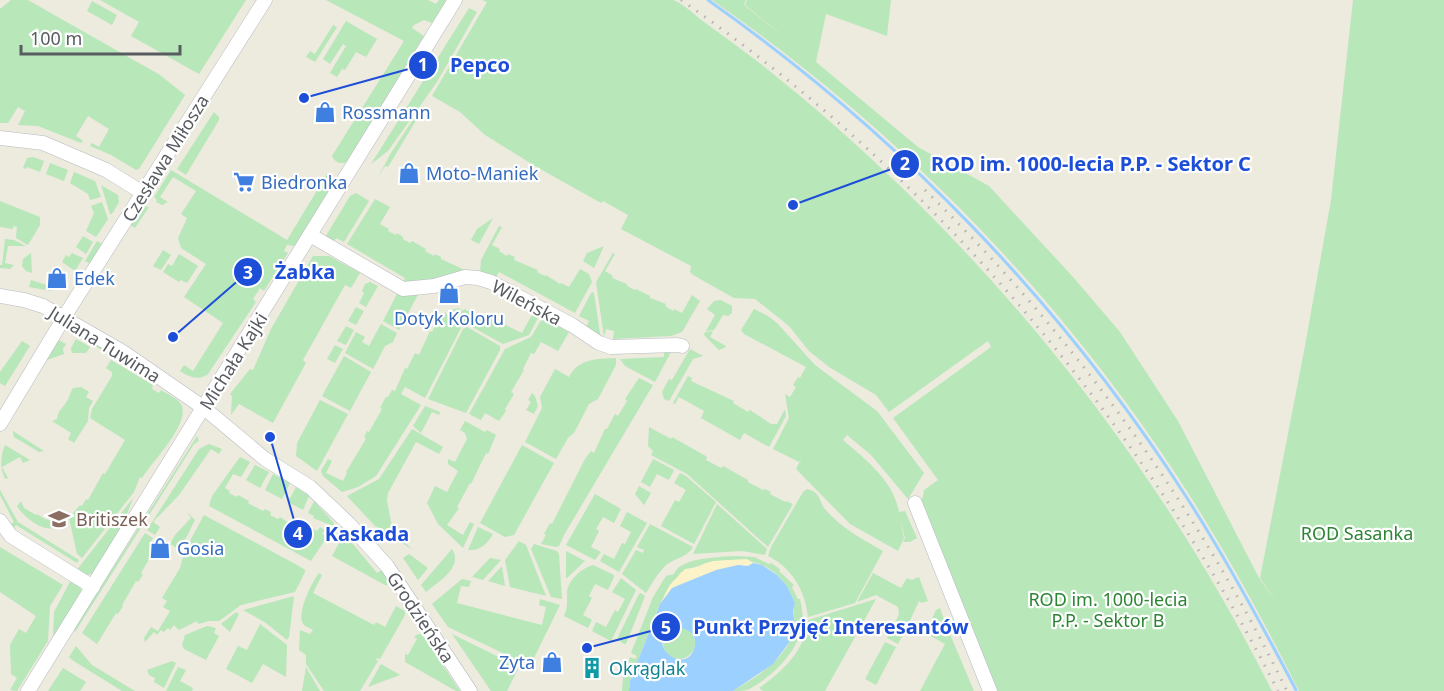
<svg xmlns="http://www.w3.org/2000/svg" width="1444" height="691" viewBox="0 0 1444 691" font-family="'Noto Sans',sans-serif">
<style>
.green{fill:#b8e7ba}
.sand{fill:#fdf3c9}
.water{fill:#9cd0ff;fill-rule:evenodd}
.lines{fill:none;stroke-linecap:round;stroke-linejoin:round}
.stream{stroke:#9cd0ff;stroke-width:3}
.minor-casing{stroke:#b7babf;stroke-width:15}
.minor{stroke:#fff;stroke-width:14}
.rail{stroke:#b3b4b4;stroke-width:3;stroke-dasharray:1.5 8;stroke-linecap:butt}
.labels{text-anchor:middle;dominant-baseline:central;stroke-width:4.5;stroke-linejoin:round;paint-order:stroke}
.shop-label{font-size:18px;fill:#366cbe;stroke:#fff;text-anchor:start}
.street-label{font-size:18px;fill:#585c61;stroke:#fff}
.education-label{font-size:18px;fill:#785e54;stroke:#fff;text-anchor:start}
.park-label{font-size:18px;fill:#2d8434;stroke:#fff}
.culture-label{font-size:18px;fill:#0d838f;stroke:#fff;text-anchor:start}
.leader{fill:none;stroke:#1d4ed8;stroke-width:2}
.callout-dot{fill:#1d4ed8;stroke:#fff;stroke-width:2}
.mark-label{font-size:18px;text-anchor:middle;font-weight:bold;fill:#fff}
.callout-label{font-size:20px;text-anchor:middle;font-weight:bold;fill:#1d4ed8;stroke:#fff;stroke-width:4.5;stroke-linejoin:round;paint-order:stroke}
</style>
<rect width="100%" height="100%" fill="#edeade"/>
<g class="green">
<path d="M11 0H28L160 75 185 95 139 169 136 170 111 155 90 146 92 143 99 147 109 129 88 116 76 136 83 141 81 143 38 126 18 125 25 111 18 107 8 123H0V9Z"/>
<path d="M100 0H246L199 74 131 36 139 22Z"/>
<path d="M326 0H428L436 4 439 0H446L432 23 424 20 414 25 412 28 424 36 347 162C341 164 335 163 332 156L404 41Z"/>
<path d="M482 0C529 0 576 0 622 0 635 0 662 0 673 0 682 3 693 13 700 19 724 37 749 54 772 73 980 240 1153 453 1272 691H995L919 501 923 497 924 490 938 480 893 418 991 347 988 341 889 412 876 395 829 367 809 351 789 326 755 299 734 298 693 275 690 272 691 266 621 229 628 215 603 201 601 203 535 166 485 135 460 112 432 96 487 2Z"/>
<path d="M712 0H746L744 5 796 46 745 5 747 0H891L887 36 826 14 816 62 918 147 989 186 1073 277 1120 332 1178 421 1259 578 1278 605 1260 578 1305 346 1331 200 1353 0H1444V691H1299C1258 609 1213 528 1161 452 1041 276 887 121 712 0Z"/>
<path d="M92 1 117 15 112 25 87 11Z"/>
<path d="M469 8 477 12 437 82 388 151 371 164Z"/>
<path d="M346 21 377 39 366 57 356 52 345 70 342 69 337 77 330 73 346 46 343 44 330 64 323 59Z"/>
<path d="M333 25 337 27 315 62 306 57 310 51 315 54Z"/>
<path d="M422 106 424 107 388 167 385 166 378 177 391 153Z"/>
<path d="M214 112 219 117V120L186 175 177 169Z"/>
<path d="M33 157 44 161 40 172 27 167 26 169 23 168 27 158Z"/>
<path d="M50 163 68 170 64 181 46 174Z"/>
<path d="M171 170 287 240 327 174 330 177 325 187 330 190 295 246 287 245 284 251 288 253 264 291 260 288 253 299 256 302 208 374C199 381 189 377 180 371L184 365 193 371 223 323 184 297 206 264 181 248 178 238 187 218 181 214 196 191 173 177 160 197 168 202 162 205 156 202 157 200 154 197Z"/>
<path d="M74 172 95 181 101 197 90 200 88 194 70 183Z"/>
<path d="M101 185 118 195 119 202 112 214H110Z"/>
<path d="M356 193 369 201 344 242 336 238 333 243 324 239 350 196Z"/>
<path d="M375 199 390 207 380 224 389 229 388 231 396 235 397 233 403 237V239L410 243 412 241 426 249 425 251 434 256 435 254 441 257V259L467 271 426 284H402L405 278 347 244Z"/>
<path d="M0 201 40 217V225L28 245 16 238 17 227 13 226V229L0 227Z"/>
<path d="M102 202 108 219 96 237 86 231 94 213 91 206Z"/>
<path d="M142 206 149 207 135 228 129 224Z"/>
<path d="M493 218 479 244 471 240 477 229Z"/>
<path d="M499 226 502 227 492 245 500 249 499 251 507 256 508 254 515 257 514 260 538 270 537 272 545 276 546 275 560 284 561 283 569 287 580 269 589 274 592 282 575 313 499 272 496 277 480 272 481 260Z"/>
<path d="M83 236 93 242 86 254 76 247Z"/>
<path d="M5 239 14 240 26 246H8L5 263 14 265 10 269 0 268V265H2Z"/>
<path d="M97 241 104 245 92 265 85 261Z"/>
<path d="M604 246 594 268 583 261 587 253Z"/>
<path d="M163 250 171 255 161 270 153 266Z"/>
<path d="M31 253 32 273 26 271 22 266 23 259Z"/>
<path d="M72 253 83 258 75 271 62 262 66 255 69 257Z"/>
<path d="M613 253 615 254 605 271 613 276 612 278 627 284V286L635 290 636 289 650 296V298L666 304 665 306 673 311 674 309 682 313 692 295 700 301 682 332 671 336 613 339 614 331 606 329 604 337 596 282Z"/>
<path d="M179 254 198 266 187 283 181 280 179 282 163 272 168 264 172 266Z"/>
<path d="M313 256H329L360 273 351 288 345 285 303 360 306 363 273 423 239 404 231 415 232 396 230 394 250 369 253 370 271 329Z"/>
<path d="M31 280 52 287 51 291 29 287Z"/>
<path d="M370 282 378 286 366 307 359 303 364 293 362 291 365 284Z"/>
<path d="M420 291 399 330 383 321 397 294Z"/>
<path d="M593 292 594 293 601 340 585 329 589 321 579 316 591 293Z"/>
<path d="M721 300 732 306V313L728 316 723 315 714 330 706 331 715 315 707 309 714 301Z"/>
<path d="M356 307 364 311 356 325 348 321Z"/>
<path d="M458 308 463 311 464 309 481 317 482 314 522 333 534 311 539 316 529 335 503 344 454 317 451 310Z"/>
<path d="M754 309 768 316 777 323 815 365 877 411 924 473 908 499 871 455 847 435 843 440C866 460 893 480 899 512L905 511 917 538 910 542H903L905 538 900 517 904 538 898 551 850 524 796 469 803 455 799 462 773 449 789 418 785 394 790 397 796 387 793 385 798 377 800 378 806 367 744 334 741 330Z"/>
<path d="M445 312 450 318 460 323 461 328 425 398 405 387 401 394 421 405 376 476 358 487 342 492 323 476 321 471 328 459 332 461 326 473 343 481 347 473 346 472 366 439 364 437 367 431 369 432 382 409 380 408 386 397H388L392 390 395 391 405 368 407 369 415 353 419 355 430 331 432 332 440 316 442 317Z"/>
<path d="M543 317 569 332 558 351 541 342 534 354 531 353 523 369 524 370 511 392 514 394 505 409 506 411 499 421 485 413 481 420 469 414 505 349 531 337Z"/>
<path d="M381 324 397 333 393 342 385 346 373 369 345 353 356 332 365 337 362 342 369 346Z"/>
<path d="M346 326 354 330 346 345 337 341Z"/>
<path d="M467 327 500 346V350L466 413 428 399 463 329Z"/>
<path d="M713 331 710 337 726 346 724 348 719 350 704 335 705 332Z"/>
<path d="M78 333 124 361 141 374 77 335Z"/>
<path d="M57 339 66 344 63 349 64 354 47 360 36 378 34 376Z"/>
<path d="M76 339 90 347 86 353H72L71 348Z"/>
<path d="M22 341 30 346 5 386 0 383V372Z"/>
<path d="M335 345 343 349 335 363 327 359Z"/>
<path d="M664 349 672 350 655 382 625 366 620 359 664 357Z"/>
<path d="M690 349 703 356 693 359 669 401 664 399 662 392 669 379 672 380Z"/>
<path d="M344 356 371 372 350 411 322 396Z"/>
<path d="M616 358V365L598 399 589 404 574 433 568 438 556 459 525 442 542 408 540 397 555 369 569 377C579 358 597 359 616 358Z"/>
<path d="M111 360 153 385 152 389 159 393 161 390C167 394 177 398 181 404 192 422 151 463 142 478L140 477 134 492 82 558 77 554 69 518 80 505 82 506 86 499 88 500 103 473 105 474 125 440 90 418 92 409 112 376V372L106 368Z"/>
<path d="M688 376 692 378 691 381 734 401 733 403 748 412 750 410 771 424H777L785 409 786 416 769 447 744 433 740 440 701 418 704 411 679 397 675 404 673 403Z"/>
<path d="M639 378 653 385 564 535 559 546 556 547 541 544 546 535 544 534 550 523 552 524 585 459 591 451 594 453 605 429H607L615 414 618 416 627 401 625 399Z"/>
<path d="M81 387 89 392 86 397 93 401 89 408 88 421 74 443 68 439 71 433 52 421 57 419C58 409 66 406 69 397 70 394 71 391 73 388Z"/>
<path d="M532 393 535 396 538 406 534 414 526 410 531 402 528 400Z"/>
<path d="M320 400 348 414 317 471 296 456 297 443Z"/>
<path d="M425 406 440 412 439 415 432 412 421 433 413 426Z"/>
<path d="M465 421 485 432 487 430 496 435 488 454 486 453 471 484 470 483 457 507 459 508 447 525 463 535 470 522 474 524 463 548 438 524 427 503 435 486 447 492 458 471 448 464V459L455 462 467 439 465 433 460 430Z"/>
<path d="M649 427 671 439 672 437 704 455 707 457 706 460 721 468 723 466 748 480V482L763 490 765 489 771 492 770 494 785 502 786 501 793 504 768 547 687 474 651 455 653 451 648 446Z"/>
<path d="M412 429 443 447 439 454 416 442 388 493 387 501 393 532 413 550 375 526 347 496 379 479Z"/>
<path d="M13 432V431L44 451 39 452 14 437Z"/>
<path d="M197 436 199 441 194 444 75 632 74 629Z"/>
<path d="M209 444 222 449 219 454 211 449 179 495 153 522 160 527 155 535 147 530 199 449Z"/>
<path d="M5 445 30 460 23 463 20 457 2 467 8 478 5 479C0 468 0 457 5 445Z"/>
<path d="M522 445 554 463 514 535 505 537 480 523Z"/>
<path d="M240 457 250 462 241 477 233 474 225 488 230 491 229 493 237 497 238 495 249 501 248 503 263 511 265 509 271 512 270 515 278 519 280 517 298 529 299 527 306 531 309 527 317 531 320 527 325 530 322 534 327 537 311 561 209 506 212 496Z"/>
<path d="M653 459 674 470 669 480 657 474 650 487 641 482Z"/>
<path d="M255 465 269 472 260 488 246 480Z"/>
<path d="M680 473 686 476 716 502 694 544 661 526 675 500 679 502 686 490 674 483Z"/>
<path d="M273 474 290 483 282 499 265 490Z"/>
<path d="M639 486 651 493 644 505 635 494Z"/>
<path d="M296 487 309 496 303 510 288 502Z"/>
<path d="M807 489C821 492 819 502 825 509 841 528 862 539 883 551L855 603 808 617C805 590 792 568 768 556L771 547 803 492Z"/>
<path d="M0 490 18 522 79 560 77 563 16 525 12 531 7 526 14 522 0 495Z"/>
<path d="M595 494 621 509 614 523 603 517 596 529 599 531 591 547 601 552 595 560 566 545Z"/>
<path d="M133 498 123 525 95 573 87 575 76 571Z"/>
<path d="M21 501 24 508 36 515 37 514 45 519 53 521V528C41 531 23 516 17 506Z"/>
<path d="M314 501 334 523 333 526 313 518 314 516 308 513Z"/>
<path d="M717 504 767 549 765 555 742 551 693 554Z"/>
<path d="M187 512 195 520 180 550 170 544 175 535 191 518Z"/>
<path d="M627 512 647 523 619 572 600 561 604 554 614 559 622 543 625 544 631 532 620 526Z"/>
<path d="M204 515 299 566 305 570V572L295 592 241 605 219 621H209L198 624 197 621 179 630 174 625 170 630 168 628 164 632 161 630 157 635 154 632 145 642 144 638 151 627 158 631 170 611 163 607 167 601 162 598 180 568 185 550Z"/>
<path d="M650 524 693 547C688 557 675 558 666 565 658 573 652 583 646 593L622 574 636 550 643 553 644 550 637 547Z"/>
<path d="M478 527 493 534C487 544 480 551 468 550Z"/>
<path d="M145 533 153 538 149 545 155 549 141 573 143 575 138 582 136 581 122 605 123 606 118 614 116 613 97 644 82 633Z"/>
<path d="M344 534H349L355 538 352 543 377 573 382 570 390 583 389 585H385L332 556Z"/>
<path d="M519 541 526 545 546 596 510 587 505 560Z"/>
<path d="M534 544 557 551 559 554 562 599 551 597 531 549Z"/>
<path d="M0 547 63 585 50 606 48 641 17 691 10 690 17 678 11 674 10 645 19 629 26 633 36 616 0 592Z"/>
<path d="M452 549C464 567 438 582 426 592L421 585Z"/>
<path d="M566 551 585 561 567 578H566Z"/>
<path d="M409 554 428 568 418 580 403 558Z"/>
<path d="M737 556 754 557 769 564 771 563 780 569 779 571 794 585 792 587 798 599H800C802 608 804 618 802 627 798 652 769 680 747 690 743 691 737 691 733 691 758 676 783 661 794 633 798 624 791 614 795 605 792 598 790 590 785 584 760 549 713 558 680 573 677 579 674 580 670 585 665 592 663 601 658 608L630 681 629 691H622L623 677 630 657 635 659 637 656 631 653 653 597 666 576 674 574C680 557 721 557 737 556Z"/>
<path d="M490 558 501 560 483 580 472 577Z"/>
<path d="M593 565 614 575V577L608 590 595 584 589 596 592 598 583 615 592 620 588 628 564 616C568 608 567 601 567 592 568 580 582 568 593 565Z"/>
<path d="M502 566 505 586 488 581Z"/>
<path d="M319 573 322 575 313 593 374 625 376 622 385 627 396 606 405 611V615L380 659 377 658 376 660 378 661 360 691H324L306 664V655L299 650 300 630 310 634 313 630C310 628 306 627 304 625 295 615 312 582 319 573Z"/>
<path d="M873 573 901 588 907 578 911 580 919 577 928 601 922 603 919 601 907 627 896 621 899 614 898 607 876 595 857 602Z"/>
<path d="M72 578 81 586V594L53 639 54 612Z"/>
<path d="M621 578 636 590 611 641 592 631 596 622 606 627 615 610 618 612 625 599 612 592Z"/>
<path d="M462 579 471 581 469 587 461 586 457 603 542 625 546 607 539 605 540 599 560 605 530 666 448 627 432 604Z"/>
<path d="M641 593 645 596 626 644H624L617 639 639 594Z"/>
<path d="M294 596 289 637 287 640 266 623 243 610Z"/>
<path d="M876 599 825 691H763L759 688C783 671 805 651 808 620Z"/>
<path d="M940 608 946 625 928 628 936 610Z"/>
<path d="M236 612 239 614 230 632 221 624Z"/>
<path d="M895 623 906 629 898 644 887 638Z"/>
<path d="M260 624 287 645 286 677 263 664 252 683 226 669 238 646 247 650Z"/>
<path d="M207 626 216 628 214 633 219 636 206 660 184 649 182 645 185 635Z"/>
<circle cx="679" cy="643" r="16"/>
<path d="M949 632 974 691H920L945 644 929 635Z"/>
<path d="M418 634H422L460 691H456L405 662V654L408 655 417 639 414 637Z"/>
<path d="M452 634 519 667 507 691H491Z"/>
<path d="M885 642 896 647 876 685 865 679Z"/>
<path d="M76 646 92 665 135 691H122L72 660 69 657Z"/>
<path d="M172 661 176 663 164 688 154 682 155 678 149 675 147 670Z"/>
<path d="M381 664 400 675 368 687Z"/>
<path d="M178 667 186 670 180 681 193 688 192 691H166Z"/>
<path d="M306 667 320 691H302Z"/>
<path d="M63 668 86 682 80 691H48Z"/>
</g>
<path class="sand" d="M747 559 753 563 748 566 724 568 677 585 660 604 670 585 685 569 699 567 703 564 713 561Z"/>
<path class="water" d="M753 563 762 565 777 575 787 586 795 603 793 612 795 624 794 636 773 664 733 691H629L630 681 660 604 672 588 716 570 738 565 748 566ZM676 627C688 628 699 635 694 649 685 677 640 642 676 627Z"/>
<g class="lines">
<path class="stream" d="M708 0C898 134 1062 303 1187 498 1227 560 1262 625 1296 690"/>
<defs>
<g id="minor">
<path d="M0 138 43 143 106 170 143 193"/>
<path d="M310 235 403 289 434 286 465 277 478 278 491 282 572 325 599 343 611 347 677 345 682 346"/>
<path d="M0 296 24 300 43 306 123 352 204 408 265 459 310 487 348 523 387 566 470 691"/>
<path d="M0 424 71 306 265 0"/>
<path d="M915 503 990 691"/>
<path d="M0 521 11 536 93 587"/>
<path d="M28 691 455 0"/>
</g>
</defs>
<use href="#minor" class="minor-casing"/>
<use href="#minor" class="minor"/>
<g class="rail">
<path d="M681 0C935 176 1137 416 1278 691"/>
<path d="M925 190C1073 335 1196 505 1287 691"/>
</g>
</g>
<defs>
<symbol id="shop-bare" viewBox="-9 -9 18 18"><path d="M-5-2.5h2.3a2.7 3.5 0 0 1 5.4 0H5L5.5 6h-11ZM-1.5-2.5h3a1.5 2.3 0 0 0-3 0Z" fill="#3f7fe0" stroke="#fff" stroke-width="2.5" paint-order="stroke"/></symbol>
<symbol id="supermarket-bare" viewBox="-9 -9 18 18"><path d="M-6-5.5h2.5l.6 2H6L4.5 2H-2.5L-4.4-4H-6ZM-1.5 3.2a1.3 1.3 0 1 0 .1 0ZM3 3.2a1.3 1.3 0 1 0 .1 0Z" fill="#3f7fe0" stroke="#fff" stroke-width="2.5" paint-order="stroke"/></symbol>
<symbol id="school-bare" viewBox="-9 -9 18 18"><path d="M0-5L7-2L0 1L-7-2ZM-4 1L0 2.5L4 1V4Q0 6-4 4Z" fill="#8d6e63" stroke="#fff" stroke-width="2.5" paint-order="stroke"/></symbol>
<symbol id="building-bare" viewBox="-9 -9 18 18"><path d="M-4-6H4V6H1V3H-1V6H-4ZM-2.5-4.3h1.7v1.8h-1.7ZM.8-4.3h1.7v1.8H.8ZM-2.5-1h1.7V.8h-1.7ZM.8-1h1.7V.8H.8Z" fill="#0f9aa8" stroke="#fff" stroke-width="2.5" paint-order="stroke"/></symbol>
</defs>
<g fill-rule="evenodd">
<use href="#shop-bare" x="310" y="97" width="30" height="30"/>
<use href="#shop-bare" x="394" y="158" width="30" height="30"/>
<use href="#supermarket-bare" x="229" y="167" width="30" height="30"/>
<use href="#shop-bare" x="42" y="263" width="30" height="30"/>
<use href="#shop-bare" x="434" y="278" width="30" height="30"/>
<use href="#school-bare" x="44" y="504" width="30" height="30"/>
<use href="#shop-bare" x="145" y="533" width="30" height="30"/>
<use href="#shop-bare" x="537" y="647" width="30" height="30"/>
<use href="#building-bare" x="577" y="653" width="30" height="30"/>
</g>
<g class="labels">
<g class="shop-label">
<text x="342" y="112">Rossmann</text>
<text x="426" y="173">Moto-Maniek</text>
<text x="261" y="182">Biedronka</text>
<text x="74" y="278">Edek</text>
<text x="449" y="318" text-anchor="middle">Dotyk Koloru</text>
<text x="177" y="548">Gosia</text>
<text x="535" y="662" text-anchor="end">Zyta</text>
</g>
<g class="street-label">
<text transform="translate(165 158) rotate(-58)">Czesława Miłosza</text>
<text transform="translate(527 302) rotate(28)">Wileńska</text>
<text transform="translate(105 344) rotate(32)">Juliana Tuwima</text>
<text transform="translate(233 361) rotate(-58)">Michała Kajki</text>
<text transform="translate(421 617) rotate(56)">Grodzieńska</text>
</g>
<g class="education-label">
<text x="76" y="519">Britiszek</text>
</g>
<g class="park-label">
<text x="1357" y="533">ROD Sasanka</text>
<text x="1108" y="599">ROD im. 1000-lecia<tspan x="1108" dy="21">P.P. - Sektor B</tspan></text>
</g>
<g class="culture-label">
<text x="609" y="668">Okrąglak</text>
</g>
</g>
<path class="leader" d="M304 98L423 65M793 205L905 164M173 337L248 272M270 437L298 534M587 648L666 627"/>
<g class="callout-dot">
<circle cx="304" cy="98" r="6"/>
<circle cx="793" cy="205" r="6"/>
<circle cx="173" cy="337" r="6"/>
<circle cx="270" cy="437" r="6"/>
<circle cx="587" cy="648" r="6"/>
<circle cx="423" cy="65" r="15"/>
<circle cx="905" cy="164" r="15"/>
<circle cx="248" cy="272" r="15"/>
<circle cx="298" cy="534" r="15"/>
<circle cx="666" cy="627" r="15"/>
</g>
<g class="mark-label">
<text x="423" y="71">1</text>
<text x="905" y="170">2</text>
<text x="248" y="279">3</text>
<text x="298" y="540">4</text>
<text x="666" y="634">5</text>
</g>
<g class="callout-label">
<text x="480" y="72">Pepco</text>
<text x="1091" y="171">ROD im. 1000-lecia P.P. - Sektor C</text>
<text x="305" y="279">Żabka</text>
<text x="367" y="541">Kaskada</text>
<text x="831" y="634">Punkt Przyjęć Interesantów</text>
</g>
<path d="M21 45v9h159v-9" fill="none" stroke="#585c61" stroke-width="3"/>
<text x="30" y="45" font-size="18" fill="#585c61" stroke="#ffffff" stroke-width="4.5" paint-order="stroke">100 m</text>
</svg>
